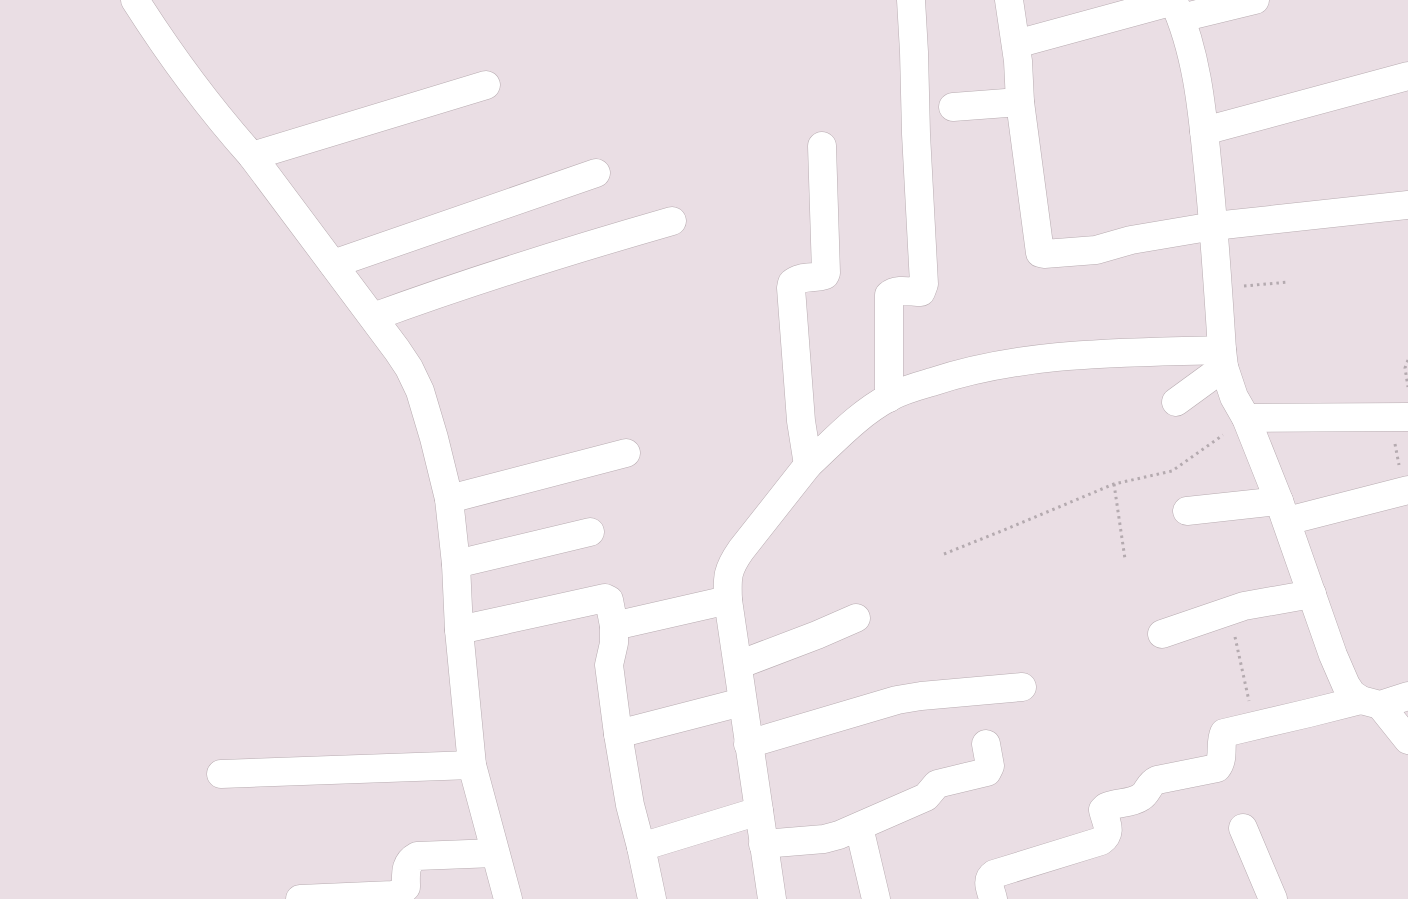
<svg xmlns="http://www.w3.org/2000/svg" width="1408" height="899" viewBox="0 0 1408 899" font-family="'Fira Sans Condensed',sans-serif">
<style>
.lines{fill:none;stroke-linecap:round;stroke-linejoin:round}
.minor-casing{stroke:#b8acb1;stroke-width:29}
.path{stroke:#b4aaaf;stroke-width:3;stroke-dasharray:2.5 4;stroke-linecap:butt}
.minor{stroke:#fff;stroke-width:28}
</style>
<rect width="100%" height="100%" fill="#eadee4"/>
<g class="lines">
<defs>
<g id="minor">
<path d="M135 0C170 55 209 108 252 156L397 350 409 368 420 391 434 438 449 499 456 564 459 630 472 765 508 899"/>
<path d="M1009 0 1018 61 1020 102 1040 253 1044 254 1096 250 1131 240 1214 226 1408 205"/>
<path d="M1173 0C1196 49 1202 107 1207 160 1214 223 1218 287 1222 350L1224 367 1234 397 1246 418 1279 501 1333 655 1346 685 1352 694 1361 700 1380 705 1408 696"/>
<path d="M1181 18 1255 0"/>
<path d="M1016 44 1174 1"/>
<path d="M953 107 1020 102"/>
<path d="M1204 131 1408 76"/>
<path d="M822 146 826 273 825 275C814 279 801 275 792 283L791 288 801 421 808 465C834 441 858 414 890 397 903 390 918 386 932 382 1025 351 1125 353 1222 350"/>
<path d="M252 156 486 85"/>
<path d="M333 264 596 173"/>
<path d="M373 317C471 281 571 250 672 221"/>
<path d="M889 398V295C897 288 911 292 921 292L924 284 916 134 914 52 911 0"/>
<path d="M1176 402 1224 367"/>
<path d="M1246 418 1408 417"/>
<path d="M449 499 626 453"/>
<path d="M1187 511 1279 501"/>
<path d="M1287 521 1408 490"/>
<path d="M456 564 590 532"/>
<path d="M614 626 728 600"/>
<path d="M459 630 605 598 609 600 614 626V643L609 665 618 734 630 805 641 847 652 899"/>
<path d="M1162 634 1244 606 1312 594"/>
<path d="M738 665 817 635 856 618"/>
<path d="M1380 705 1408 740"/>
<path d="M618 734 742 702"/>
<path d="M748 744 897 700 921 696 1022 687"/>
<path d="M221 774 472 765"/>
<path d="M859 827 876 899"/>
<path d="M1243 828 1273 899"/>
<path d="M763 844 824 839 839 835 926 797 937 784 987 772 990 766 986 744"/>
<path d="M641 847 759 811"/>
<path d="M300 899 393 895 400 893 406 887C406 874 404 863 417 856L495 853"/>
<path d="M772 899 728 600C727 577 727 570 741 550L808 465"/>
<path d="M993 899C991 890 985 880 994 874L1101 841C1113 832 1106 823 1103 810L1106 807C1117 802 1131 804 1141 797 1148 793 1148 784 1157 780L1217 768C1225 758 1219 744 1224 733L1309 713 1361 700"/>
</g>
</defs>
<use href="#minor" class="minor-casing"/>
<g class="path">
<path d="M1244 286 1289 282"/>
<path d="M1408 360 1405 368 1408 387"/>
<path d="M1395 444 1399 465"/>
<path d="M1114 484 1125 559"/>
<path d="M944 554 999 532 1114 484 1172 471 1223 435"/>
<path d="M1235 637 1249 701"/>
</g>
<use href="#minor" class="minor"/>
</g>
</svg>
